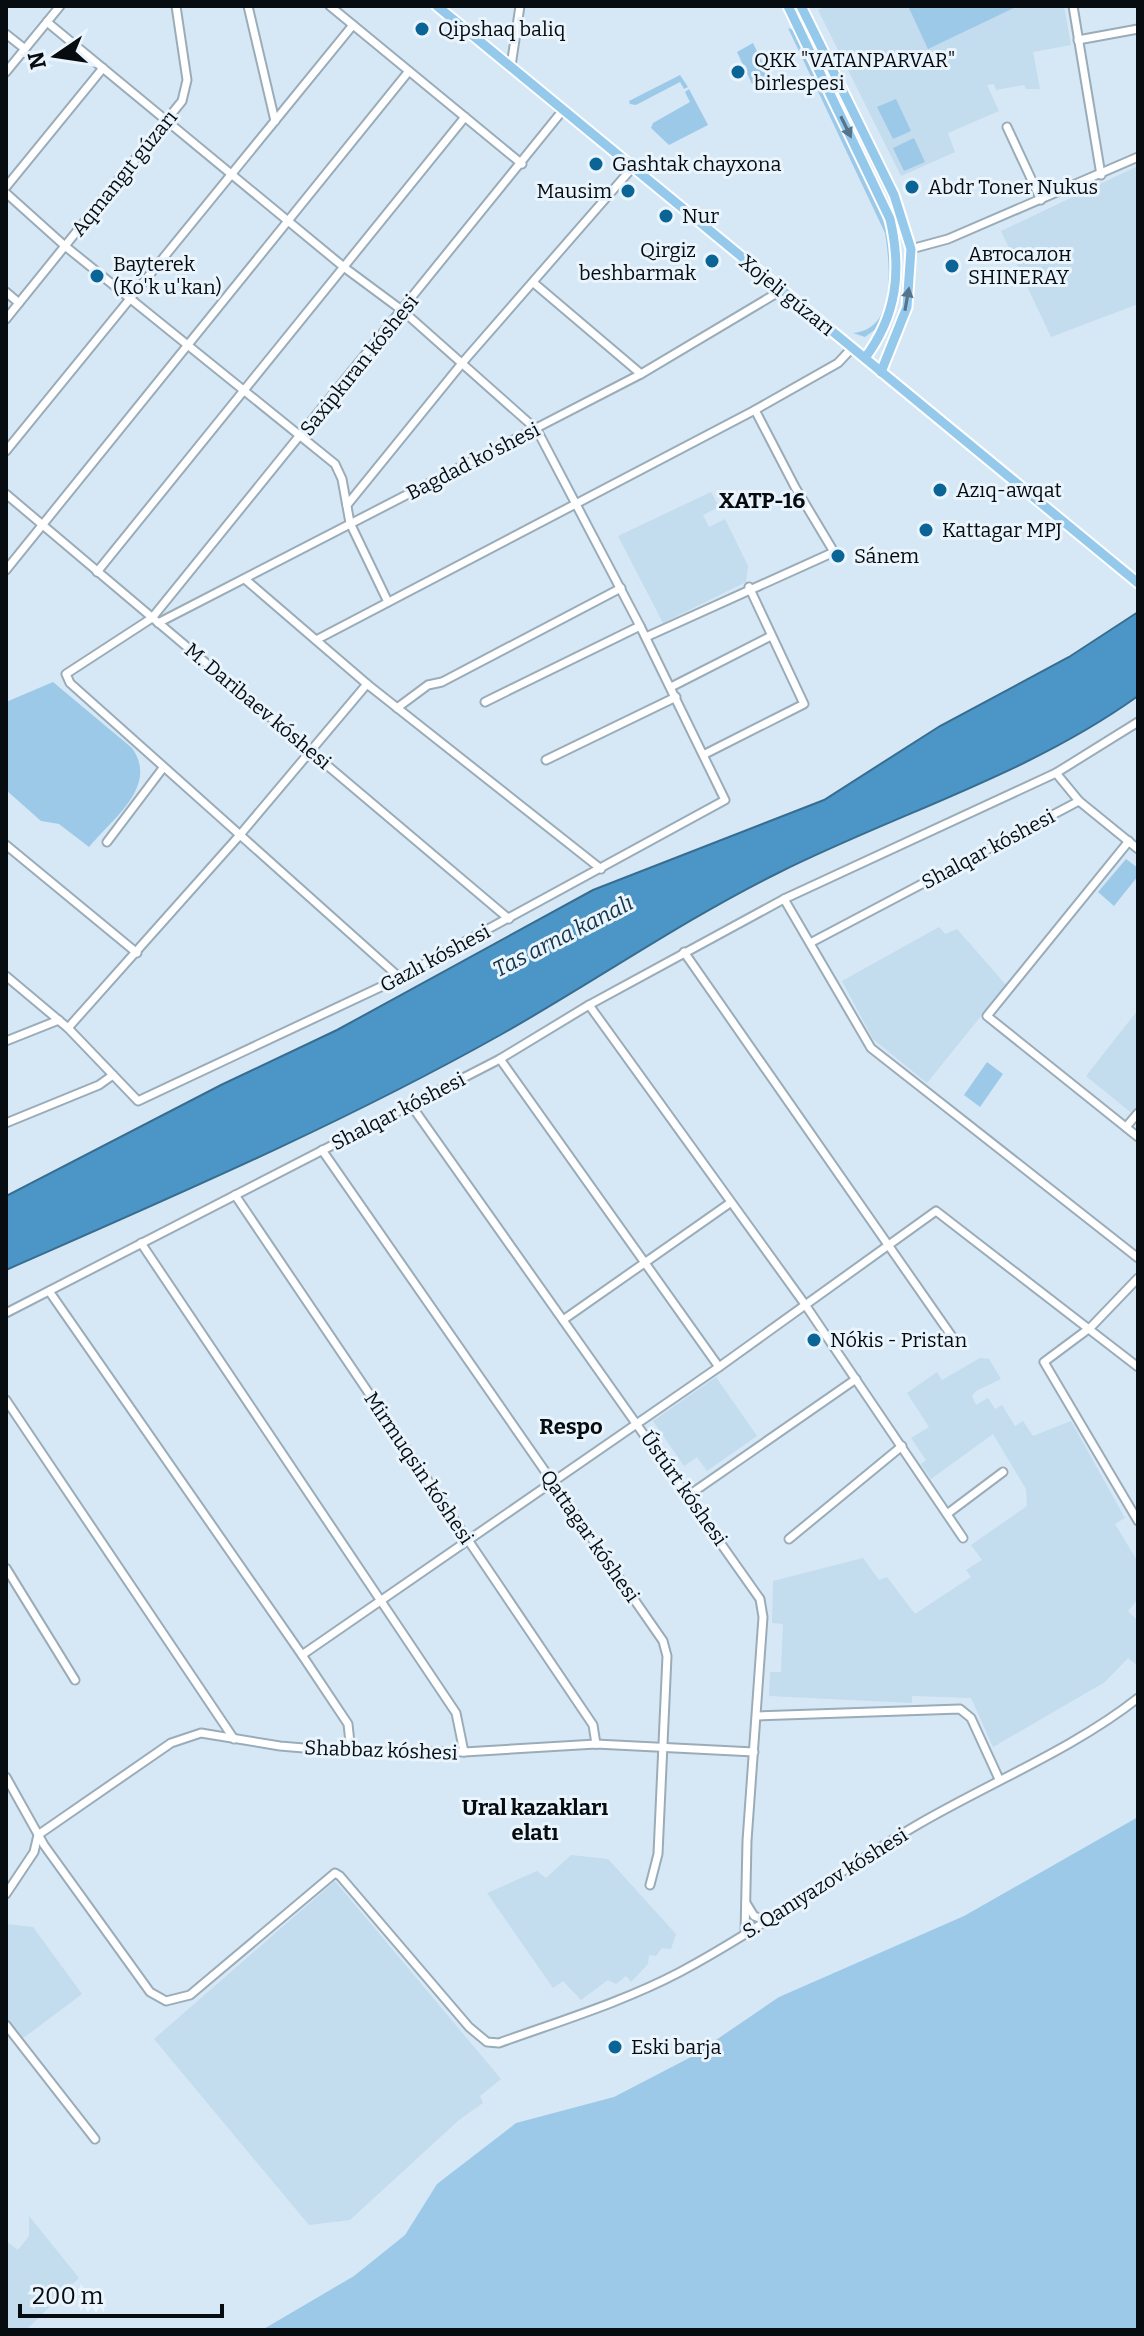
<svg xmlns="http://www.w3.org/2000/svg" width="1144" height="2336" viewBox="0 0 1144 2336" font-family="Bitter,serif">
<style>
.built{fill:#c3dcee}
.green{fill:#9dc9e9}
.water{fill:#4c96c7;stroke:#376d90;stroke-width:2}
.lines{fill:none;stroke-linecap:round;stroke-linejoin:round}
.minor-casing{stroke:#9bacb9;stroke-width:11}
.major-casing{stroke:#fff;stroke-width:13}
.minor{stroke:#fff;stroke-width:7}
.major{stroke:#95c9ec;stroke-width:9}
.oneway{fill:#557489}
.poi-dot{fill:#0a6495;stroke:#e9f4fd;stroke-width:3}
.labels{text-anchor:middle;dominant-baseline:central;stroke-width:6;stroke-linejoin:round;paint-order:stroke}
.poi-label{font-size:20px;fill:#060c10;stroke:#e9f4fd;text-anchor:start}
.street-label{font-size:20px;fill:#060c10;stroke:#e9f4fd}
.neighbourhood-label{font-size:22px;font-weight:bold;fill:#060c10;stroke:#e9f4fd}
.water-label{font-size:22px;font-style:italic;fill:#133348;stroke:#e9f4fd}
</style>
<rect width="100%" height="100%" fill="#d6e8f6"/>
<g class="built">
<path d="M826 6H1064L1071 45 1033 52 1040 89H1026L1024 85 996 90 994 84 987 85 999 111 948 133 955 152 901 176 818 10Z"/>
<path d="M1138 166V304L1051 337 1001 231Z"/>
<path d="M711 492 719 507 703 515 709 527 725 519 748 566 746 582 663 623 618 536Z"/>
<path d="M939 927 945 934 957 929 1006 985 927 1083 873 1039 842 981Z"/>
<path d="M1138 1010V1109L1134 1115 1086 1076Z"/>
<path d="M980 1358 989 1359 1001 1379 976 1391 972 1396 976 1405 988 1398 995 1409 1002 1405 1015 1426 1023 1421 1033 1436 1071 1421 1125 1518 1115 1524 1138 1562V1599L1128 1611 1138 1621V1666L1128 1658 1105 1682 993 1747 971 1698 912 1696V1703L769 1696 770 1672H781L783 1624 772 1623 773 1581 863 1558 879 1580 887 1577 915 1614 971 1577 966 1570 982 1560 971 1545 1027 1506 1026 1489 993 1434 931 1479 921 1464 926 1460 911 1438 929 1427 907 1393 937 1372 942 1380Z"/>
<path d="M716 1377 757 1436 707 1471 697 1457 684 1466 653 1421Z"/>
<path d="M571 1855 608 1859 676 1934 671 1949 662 1948 656 1956 649 1955 648 1964 631 1982 626 1976 616 1984 608 1980 581 2000 563 1981 553 1988 487 1893 537 1871 546 1878Z"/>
<path d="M335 1881 501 2079 480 2096 483 2103 459 2120 350 2220 309 2225 154 2039Z"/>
<path d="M6 1924 33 1927 82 1994 22 2039 6 2018Z"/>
<path d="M29 2216 79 2278 26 2330H6V2241L18 2250 29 2236Z"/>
</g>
<g class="green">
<path d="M908 6H1018L928 49Z"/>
<path d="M788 28 793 30 878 205 889 238 890 295 880 326 865 337 853 333C897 330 890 266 885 233Z"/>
<path d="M753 43 769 76 752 84 737 52Z"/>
<path d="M680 75 688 87 684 89 680 82 636 105 630 104 629 101Z"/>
<path d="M689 89 708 125 669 145 651 128 653 123 690 102 685 92Z"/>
<path d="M896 99 911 131 893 139 877 107Z"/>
<path d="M914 138 925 162 904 171 893 148Z"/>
<path d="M53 682 132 748C159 786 113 818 89 847L59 824 41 821 6 790V702Z"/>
<path d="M1126 859 1138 868V876L1114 906 1098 892Z"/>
<path d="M987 1062 1003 1074 980 1107 964 1095Z"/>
<path d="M1138 1817V2330H262L354 2276 405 2235 437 2184 516 2123 614 2097 691 2057 779 1997 964 1916Z"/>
</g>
<path class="water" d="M1138 612V696C1028 775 898 813 778 873 683 920 594 982 502 1034 342 1124 174 1196 6 1270V1196L221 1085 337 1030 593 890 824 800 940 726 1069 657Z"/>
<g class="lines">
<defs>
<g id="minor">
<path d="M248 6 275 121"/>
<path d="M330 6 522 164"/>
<path d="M1073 6 1101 175"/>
<path d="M6 34 25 49"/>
<path d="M1078 40 1138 29"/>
<path d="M511 66 520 6"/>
<path d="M6 72 60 6"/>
<path d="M1007 127 1041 200"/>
<path d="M6 187 103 68"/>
<path d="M6 193 65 246 335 464 342 479 350 523 388 602"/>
<path d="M911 249 948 239 1138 157"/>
<path d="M535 284 641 374"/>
<path d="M6 292 19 303"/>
<path d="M6 319 182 101 187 80 176 6"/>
<path d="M6 451 353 25"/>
<path d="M6 494 509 919"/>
<path d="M347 505 463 362 633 167"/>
<path d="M6 570 409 71"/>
<path d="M97 572 465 117"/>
<path d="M246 580 367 684 601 869"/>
<path d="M158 623 641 374 782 290"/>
<path d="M646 637 834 552 795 487 755 410"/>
<path d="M316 640 755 410 838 363 852 348"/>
<path d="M671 687 771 636"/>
<path d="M485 702 640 626"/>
<path d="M397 708 428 685 442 682 621 588"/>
<path d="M705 754 804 704 749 587"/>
<path d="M546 760 676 697"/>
<path d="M1056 773 1079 801 1138 849"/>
<path d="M1129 841 987 1016 1138 1137"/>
<path d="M107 842 163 768"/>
<path d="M6 845 137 953"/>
<path d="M784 899 871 1048 1138 1258"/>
<path d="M812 942 1079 801"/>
<path d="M684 952 953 1338"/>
<path d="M6 976 68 1028 138 1101 389 983 725 800 640 626 537 430 403 311 345 268 47 22"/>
<path d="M399 977 70 683 66 674 152 618 563 110"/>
<path d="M589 1005 804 1303 963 1538"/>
<path d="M68 1028 239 836 367 684"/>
<path d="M6 1041 59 1020"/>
<path d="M500 1059 719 1367"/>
<path d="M411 1105 760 1599 763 1617 747 1841 745 1934"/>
<path d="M6 1123 99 1085 113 1075"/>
<path d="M1126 1127 1138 1113"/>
<path d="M322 1150 663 1641 667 1656 658 1854 650 1885"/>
<path d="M235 1195 593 1725 596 1744"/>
<path d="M141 1243 456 1713 464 1752"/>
<path d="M1138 1278 1091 1327 1044 1362 1138 1521"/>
<path d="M49 1291 302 1655 348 1724 351 1752"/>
<path d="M6 1313 500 1059 589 1005 784 899 1056 773 1138 722"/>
<path d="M563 1320 730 1203"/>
<path d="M6 1400 234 1739"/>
<path d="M689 1495 856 1379"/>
<path d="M947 1514 1003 1472"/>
<path d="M789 1539 902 1446"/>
<path d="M6 1568 75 1680"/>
<path d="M302 1655 719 1367 936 1211 1138 1367"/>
<path d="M758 1716 960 1709 971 1718 999 1779"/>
<path d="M6 1777 44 1845 150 1992 166 2001 190 1995 335 1873 340 1876 469 2027 487 2042 499 2043C560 2021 623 2002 680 1972 762 1928 837 1872 917 1825 987 1784 1075 1748 1138 1698"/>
<path d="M6 1894 34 1852 38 1835 171 1743 201 1733 280 1746 351 1752H464L596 1744 754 1752"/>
<path d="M746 1903 754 1916 767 1921"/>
<path d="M6 2025 95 2139"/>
</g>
<g id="major">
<path d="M437 6 1138 583"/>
<path d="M788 6 890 219C902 271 897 315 865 358"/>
<path d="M801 6 894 195 911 249 907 307 881 372"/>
</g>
</defs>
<use href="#minor" class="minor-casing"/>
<use href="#major" class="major-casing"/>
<use href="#minor" class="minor"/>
<use href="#major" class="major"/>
</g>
<defs><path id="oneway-solid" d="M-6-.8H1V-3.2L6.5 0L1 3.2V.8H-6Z" transform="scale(2)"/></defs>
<g class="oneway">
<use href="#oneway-solid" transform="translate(846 127) rotate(64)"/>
<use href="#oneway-solid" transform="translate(907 299) rotate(-80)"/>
</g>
<g class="poi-dot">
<circle cx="422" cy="29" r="8"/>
<circle cx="738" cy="72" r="8"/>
<circle cx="596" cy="164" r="8"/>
<circle cx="912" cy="187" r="8"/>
<circle cx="628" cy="191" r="8"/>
<circle cx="666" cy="216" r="8"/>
<circle cx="712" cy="261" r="8"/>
<circle cx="952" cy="266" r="8"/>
<circle cx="97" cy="276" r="8"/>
<circle cx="940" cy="490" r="8"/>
<circle cx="926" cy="530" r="8"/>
<circle cx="838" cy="556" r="8"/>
<circle cx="814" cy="1340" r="8"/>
<circle cx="615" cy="2047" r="8"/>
</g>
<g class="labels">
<g class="poi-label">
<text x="438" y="29">Qipshaq baliq</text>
<text x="754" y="60">QKK "VATANPARVAR"<tspan x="754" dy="23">birlespesi</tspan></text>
<text x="612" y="164">Gashtak chayxona</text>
<text x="928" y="187">Abdr Toner Nukus</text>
<text x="612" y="191" text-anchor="end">Mausim</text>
<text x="682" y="216">Nur</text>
<text x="696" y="250" text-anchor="end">Qirgiz<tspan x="696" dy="23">beshbarmak</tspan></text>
<text x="968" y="254">Автосалон<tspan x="968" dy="23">SHINERAY</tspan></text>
<text x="113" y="264">Bayterek<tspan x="113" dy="23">(Ko'k u'kan)</tspan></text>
<text x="956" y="490">Azıq-awqat</text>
<text x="942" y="530">Kattagar MPJ</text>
<text x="854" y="556">Sánem</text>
<text x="830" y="1340">Nókis - Pristan</text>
<text x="631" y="2047">Eski barja</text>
</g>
<g class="street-label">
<text transform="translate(124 173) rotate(-51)">Aqmangıt gúzarı</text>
<text transform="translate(787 295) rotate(39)">Xojeli gúzarı</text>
<text transform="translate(359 365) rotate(-51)">Saxipkıran kóshesi</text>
<text transform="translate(473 461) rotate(-27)">Bagdad ko'shesi</text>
<text transform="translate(258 706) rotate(40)">M. Daribaev kóshesi</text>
<text transform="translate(988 849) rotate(-28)">Shalqar kóshesi</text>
<text transform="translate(435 958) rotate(-28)">Gazlı kóshesi</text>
<text transform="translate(398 1111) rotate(-27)">Shalqar kóshesi</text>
<text transform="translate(419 1468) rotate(56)">Mirmuqsin kóshesi</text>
<text transform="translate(684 1488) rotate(55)">Ústúrt kóshesi</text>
<text transform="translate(590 1536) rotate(55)">Qattagar kóshesi</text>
<text transform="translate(381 1750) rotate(2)">Shabbaz kóshesi</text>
<text transform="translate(825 1883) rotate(-32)">S. Qanıyazov kóshesi</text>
</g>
<g class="neighbourhood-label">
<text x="762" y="500">XATP-16</text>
<text x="571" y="1426">Respo</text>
<text x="535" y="1807">Ural kazakları<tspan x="535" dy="25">elatı</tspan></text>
</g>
<g class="water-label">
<text transform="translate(563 936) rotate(-27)">Tas arna kanalı</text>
</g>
</g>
<rect width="1144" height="2336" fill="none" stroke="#060c10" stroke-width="16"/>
<g transform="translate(56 56) rotate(257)" stroke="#e9f4fd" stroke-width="6" paint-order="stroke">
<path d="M0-6L14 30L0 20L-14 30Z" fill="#060c10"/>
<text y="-12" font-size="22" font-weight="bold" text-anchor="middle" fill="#060c10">N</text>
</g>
<path d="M20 2304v12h202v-12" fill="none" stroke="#060c10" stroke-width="4"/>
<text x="32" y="2304" font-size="24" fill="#060c10" stroke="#e9f4fd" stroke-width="6" paint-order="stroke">200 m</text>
</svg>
